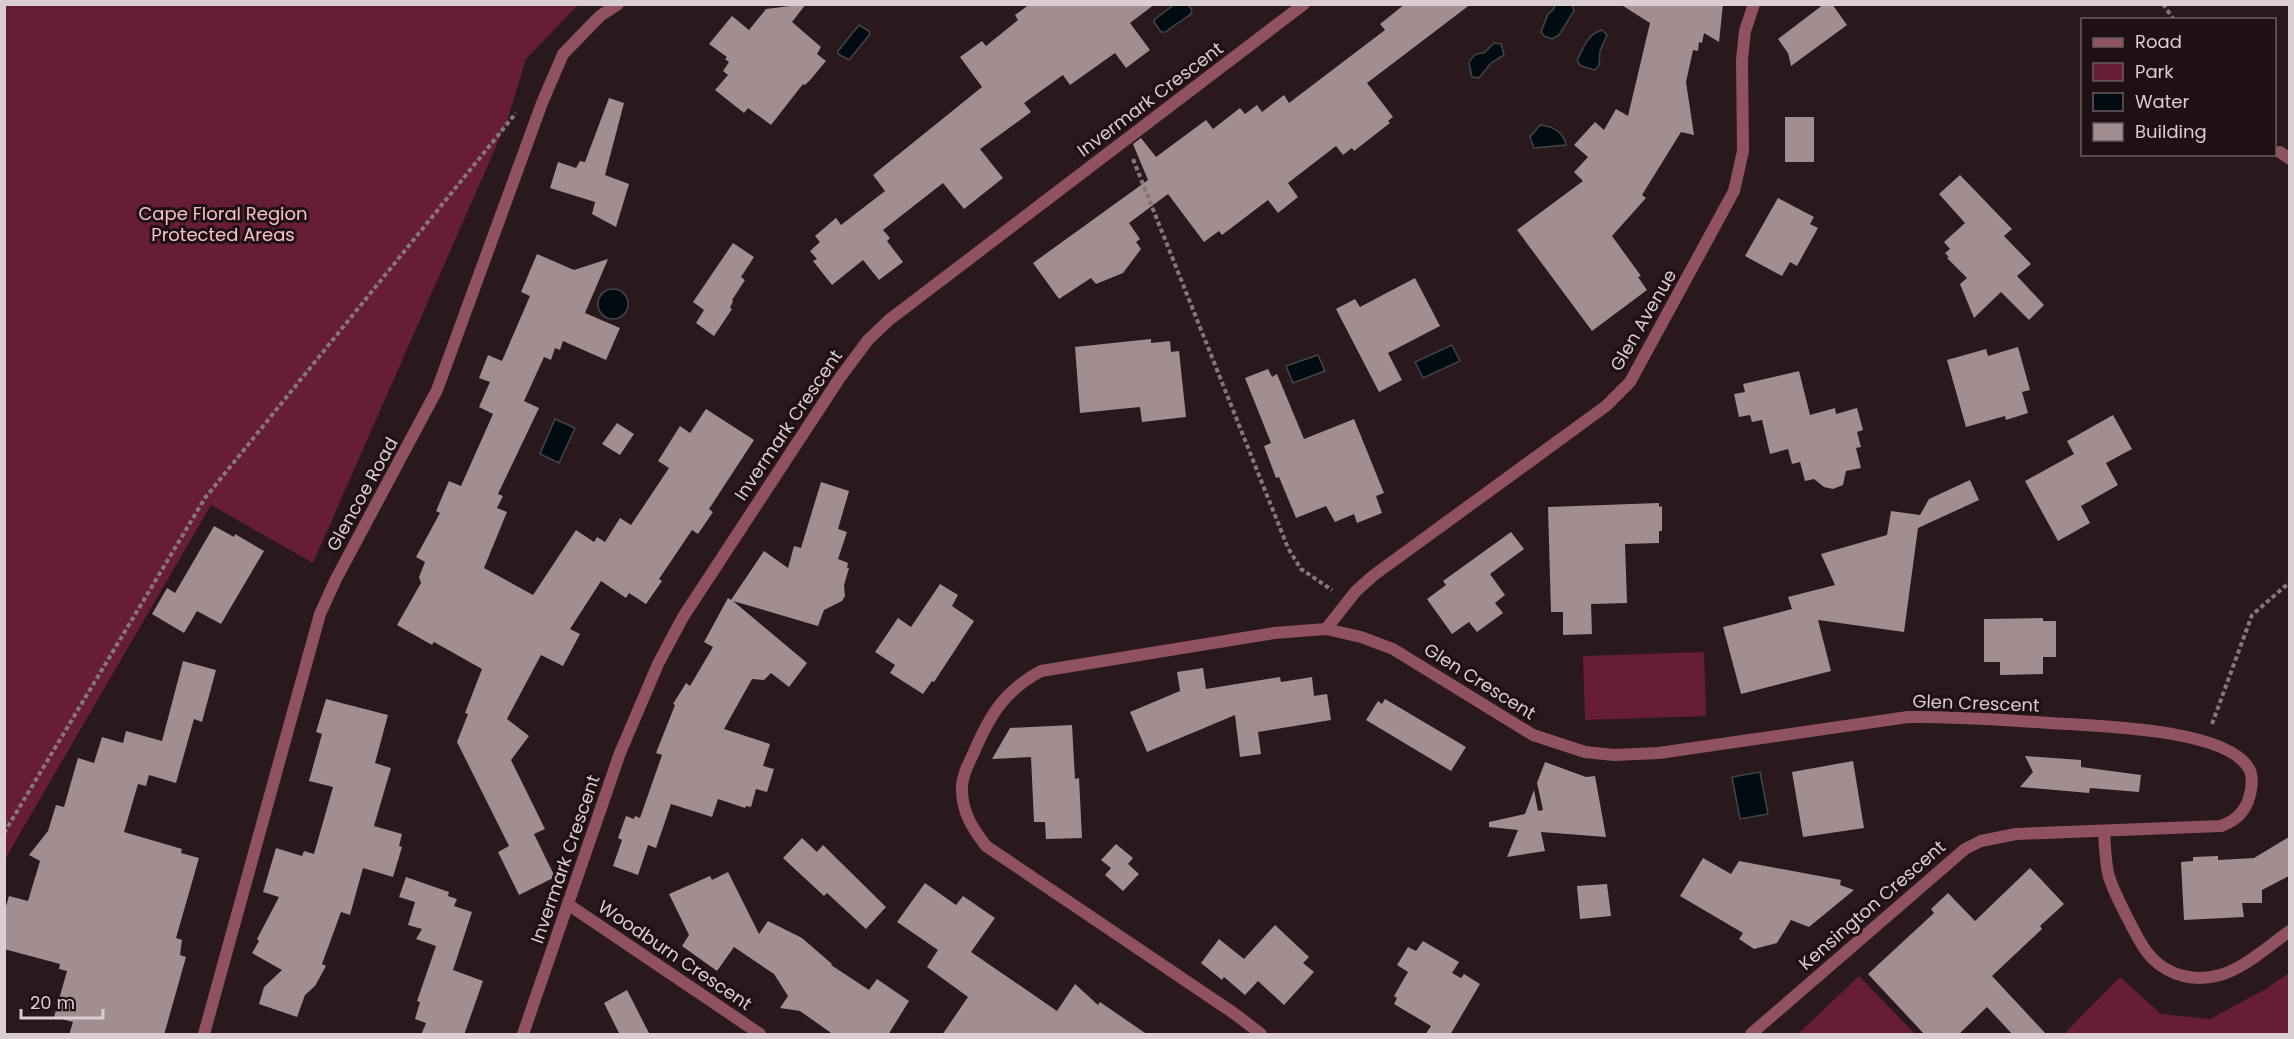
<svg xmlns="http://www.w3.org/2000/svg" width="2294" height="1039" viewBox="0 0 2294 1039" font-family="Poppins,sans-serif">
<style>
.green{fill:#671e35}
.water{fill:#010b12;stroke:#42464b;stroke-width:1.5}
.building{fill:#a28d91}
.lines{fill:none;stroke-linecap:round;stroke-linejoin:round}
.path{stroke:#857779;stroke-width:4;stroke-dasharray:4.5 3;stroke-linecap:butt}
.street{stroke:#905160;stroke-width:12}
.labels{text-anchor:middle;dominant-baseline:central;stroke-width:6;stroke-linejoin:round;paint-order:stroke}
.street-label{font-size:18px;fill:#daced0;stroke:#1f1013}
.park-label{font-size:18px;fill:#f7c1cb;stroke:#1f1013}
</style>
<rect width="100%" height="100%" fill="#29191c"/>
<g class="green">
<path d="M5 4 578 5 526 59 506 124 313 563 211 505 5 859Z"/>
<path d="M1704 652 1706 716 1585 720 1583 656Z"/>
<path d="M2289 973V1034H2064L2120 977 2161 1014 2210 1019 2264 990Z"/>
<path d="M1859 976 1915 1034H1798Z"/>
</g>
<g class="water">
<path d="M1175 4 1188 5 1192 10 1191 14 1165 32H1161L1154 22 1155 19Z"/>
<path d="M1555 5H1572L1574 11 1559 35 1552 39 1544 36 1541 32 1548 14 1553 10Z"/>
<path d="M859 25 869 31 870 34 849 60 838 54V51Z"/>
<path d="M1602 30 1607 35 1600 51 1599 65 1595 70 1581 66 1577 61C1583 49 1587 34 1602 30Z"/>
<path d="M1494 43 1501 44 1504 55 1491 63 1479 78 1472 77 1469 63C1473 55 1476 53 1484 53Z"/>
<path d="M1540 125C1552 126 1564 132 1566 145L1534 148 1530 137Z"/>
<circle cx="613" cy="304" r="15"/>
<path d="M1452 345 1460 361 1423 378 1415 362Z"/>
<path d="M1318 355 1325 371 1293 383 1286 366Z"/>
<path d="M555 419 575 428 559 463 540 454Z"/>
<path d="M1760 772 1768 814 1740 819 1732 777Z"/>
</g>
<g class="building">
<path d="M806 4 792 22 821 47 817 54 826 61 811 79 805 85 803 84 771 125 748 108 744 113 715 90 728 75 723 71 729 62 725 59 727 57 709 44 732 16 749 30 766 9Z"/>
<path d="M1030 4H1155L1130 23 1150 50 1126 68 1115 53 1070 85 1063 75 1024 103 1031 112 980 149 1003 178 964 209 943 183 883 230 890 238 887 241 903 262 879 280 863 260 832 285 813 261 817 259 810 251 820 242 815 236 836 218 841 225 885 191 873 175 982 87 960 57 982 41 986 46 1018 20 1015 15Z"/>
<path d="M1405 4H1471L1367 83 1393 117 1388 121 1390 123 1354 151 1352 148 1343 155 1336 146 1288 183 1298 197 1278 213 1268 200 1222 235 1219 231 1204 242 1168 194 1129 223 1140 239 1136 242 1141 249 1123 273 1096 284 1091 278 1059 299 1033 263 1148 180 1133 144 1141 138 1156 157 1206 120 1213 129 1240 108 1245 114 1257 105 1262 112 1284 95 1289 103 1385 30 1380 24Z"/>
<path d="M1620 4H1723L1719 42 1704 33 1702 43 1699 42 1698 51 1693 50 1686 82 1694 135 1681 132 1642 195 1646 198 1612 236 1641 276 1638 277 1647 290 1592 331 1517 230 1583 181 1574 172 1588 157 1574 145 1595 122 1604 130 1616 109 1628 116 1650 23Z"/>
<path d="M1824 4H1832L1847 25 1791 66 1788 53 1778 39Z"/>
<path d="M609 98 624 103 605 175 629 184 616 227 592 214 595 202 550 188 558 162 576 168 580 161 585 162Z"/>
<rect x="1785" y="117" width="29" height="45"/>
<path d="M1960 175 2012 229 2004 236 2031 264 2017 276 2044 305 2029 320 2001 292 1974 318 1960 284 1967 278 1947 258 1949 257 1945 253 1950 249 1944 242 1965 223 1939 194Z"/>
<path d="M1778 198 1814 217 1810 224 1818 228 1797 266 1790 262 1782 276 1745 256Z"/>
<path d="M733 243 754 257 741 277 745 280 732 300 733 301 730 308 732 309 714 336 696 323 704 310 693 302Z"/>
<path d="M537 254 574 270 608 259 585 313 620 328 606 360 563 341 560 350 555 348 551 360 544 357 524 401 539 408 498 494 503 496 497 508 507 512 484 568 533 595 576 530 594 542 597 537 605 542 620 518 631 525 669 468 658 461 680 426 690 433 706 409 754 440 709 509 713 512 698 534 692 530 659 579 662 581 646 604 629 593 626 598 601 581 570 629 580 634 563 666 541 655 507 719 529 736 511 760 545 829 534 834 555 877 519 895 498 852 509 846 457 742 468 714 465 713 482 669 434 642 432 645 397 625 421 583 419 577 425 562 416 557 440 513 436 511 449 481 461 486 493 414 479 407 490 382 479 378 488 355 502 361 530 296 521 292Z"/>
<path d="M1415 278 1440 326 1388 353 1402 380 1379 392 1336 309 1355 299 1360 307Z"/>
<path d="M1151 339V343L1170 341 1171 352 1179 351 1186 417 1142 422 1140 407 1080 413 1075 347Z"/>
<path d="M2018 347 2030 390 2022 392 2028 413 2006 420 2005 416 1966 427 1947 360 1986 349 1988 356Z"/>
<path d="M1268 369 1272 377 1277 374 1304 439 1354 419 1384 493 1376 496 1382 513 1357 523 1354 514 1335 522 1326 506 1296 518 1279 477 1276 478 1264 446 1271 443 1245 378Z"/>
<path d="M1799 371 1810 415 1835 408 1836 414 1857 408 1863 430 1857 432 1861 447 1856 448 1861 468 1846 471 1843 485 1833 489 1824 487 1814 479 1805 481 1800 462 1792 464 1788 449 1770 454 1762 420 1752 422 1750 415 1739 417 1734 394 1745 392 1743 384Z"/>
<path d="M2113 415 2132 449 2106 463 2118 485 2081 506 2090 523 2058 541 2025 481 2074 454 2067 441Z"/>
<path d="M617 423 634 434 620 455 602 444Z"/>
<path d="M1970 480 1979 500 1918 528 1904 632 1818 620 1831 671 1741 694 1723 627 1792 609 1788 597 1835 585 1821 554 1887 535 1891 511 1920 515 1929 499Z"/>
<path d="M821 482 849 491 838 529 847 532 838 559 848 563 847 568H849L844 585 845 596 842 601 824 610 818 626 733 601 807 663 789 687 771 673 764 680 752 679 724 729 770 744 763 766 774 769 767 792 756 789 751 807 746 806 745 808 718 799 712 817 671 804 656 848 648 845 638 875 613 866 622 840 618 838 626 816 634 819 635 816 640 818 662 755 656 753 675 705 673 704 686 683 690 686 713 647 704 642 728 598 731 600 764 551 788 568 794 546 801 548Z"/>
<path d="M1659 503V507L1662 506V531H1659V543L1625 544 1627 603 1591 604 1592 634 1563 635V612H1551L1548 507Z"/>
<path d="M214 526 234 537 235 534 264 551 221 624 197 611 184 633 152 614 167 588 175 593Z"/>
<path d="M1511 532 1524 549 1490 574 1505 595 1495 603 1503 613 1477 632 1469 622 1452 634 1427 599 1446 585 1443 581Z"/>
<path d="M940 584 958 595 952 606 974 621 934 682 932 681 923 694 890 673 895 665 875 652 898 618 911 627Z"/>
<path d="M2043 618V621H2056V657H2043V674L2000 675V662H1984V619Z"/>
<path d="M183 661 216 670 202 722 194 719 176 783 149 775 146 786 138 784 124 832 182 849 181 853 199 858 176 938 182 940 180 955 186 957 164 1035H69L73 1022 54 1017 67 971 59 969 60 964 4 949V913L9 896 28 901 40 861 29 855 48 831 56 805 64 807 78 758 94 763 102 737 123 743 126 731 162 741Z"/>
<path d="M1203 668 1206 689 1280 677 1281 682 1312 677 1314 696 1327 694 1331 720 1258 732 1261 754 1240 757 1235 715 1147 752 1130 712 1180 691 1177 672Z"/>
<path d="M326 699 388 715 375 763 391 768 374 826 402 834 399 846 402 847 393 877 363 868 350 915 341 912 322 964 326 966 315 986 305 995 297 1017 259 1004 264 987 282 970 252 953 259 941 257 939 279 897 263 892 276 848 302 856 304 851 314 854 333 787 309 781 322 734 316 732Z"/>
<path d="M1385 699 1466 747 1451 771 1366 720 1378 701 1382 704Z"/>
<path d="M1072 725 1075 779 1079 778 1082 838 1046 839 1045 822H1034L1031 757 992 759 1010 728Z"/>
<path d="M2025 756 2081 760V767L2141 775 2139 792 2090 788 2089 793 2020 787 2033 772Z"/>
<path d="M1853 761 1864 828 1803 837 1792 772Z"/>
<path d="M1545 762 1586 777 1595 776 1606 837 1541 832 1545 851 1507 857 1518 830 1489 827V822L1525 814 1534 790 1538 811 1543 810 1537 783Z"/>
<path d="M2289 837V876L2262 890V903H2242L2244 917 2184 920 2181 862 2193 861V857L2218 856V860L2254 858Z"/>
<path d="M802 838 817 852 823 845 886 907 866 929 827 893 824 896 783 858Z"/>
<path d="M1116 844 1133 858 1128 864 1139 874 1123 891 1105 875 1111 868 1101 860Z"/>
<path d="M1703 858 1731 874 1739 861 1841 880 1840 885 1854 890 1809 927 1791 920 1777 943 1754 949 1739 939 1743 933 1680 896Z"/>
<path d="M2030 868 2064 904 2040 926 2042 929 1992 976 2047 1035H2013L1987 1007 1958 1035H1925L1868 974 1934 913 1931 909 1948 893 1975 921Z"/>
<path d="M728 872 759 934 768 921 802 938 832 964 831 965 869 990 877 979 909 1001 888 1035H834L800 1011 780 1008 788 996 774 974 734 947 717 971 682 946 689 935 669 894 710 876 712 880Z"/>
<path d="M406 877 449 892 448 896 457 899 454 906 472 912 453 970 483 981 464 1035H421L426 1023 415 1019 420 1002 417 1001 436 946 416 939 422 929 408 925 415 902 399 897Z"/>
<path d="M925 883 956 905 963 896 995 918 971 952 1057 1011 1075 984 1098 1005 1100 1002 1148 1035H942L968 997 927 967 938 950 897 922Z"/>
<path d="M1607 884 1611 916 1580 919 1577 886Z"/>
<path d="M1275 925 1309 957 1303 963 1314 972 1284 1005 1258 981 1245 995 1224 977 1222 980 1201 963 1219 939 1244 959Z"/>
<path d="M1423 941 1459 962 1452 973 1461 978 1464 974 1480 984 1450 1035H1425L1431 1026 1394 1004 1397 998 1394 996 1408 972 1397 965 1408 947 1416 951Z"/>
<path d="M627 990 650 1035H620L604 1003Z"/>
</g>
<g class="lines">
<g class="path">
<path d="M2163 4 2174 20"/>
<path d="M1133 159 1288 548 1301 569 1332 590"/>
<path d="M2212 724 2252 615 2290 582"/>
<path d="M4 833 205 498 516 113"/>
</g>
<g class="street">
<path d="M2280 152 2290 159"/>
<path d="M1326 629 1356 591 1374 575 1606 406 1630 382 1734 191 1743 151 1742 60 1745 31 1754 4"/>
<path d="M2104 831C2105 846 2105 862 2109 877 2114 892 2121 905 2128 919 2135 932 2141 947 2152 958 2169 976 2196 982 2220 975 2245 968 2268 946 2290 931"/>
<path d="M569 905 760 1034"/>
<path d="M204 1034 320 614 336 579 437 390 542 103 563 54 600 16 618 4"/>
<path d="M523 1034 620 753 658 664 683 617 839 379 868 340 889 320 1304 4"/>
<path d="M1261 1034 1235 1014 986 846C973 829 963 814 962 792 961 777 968 765 974 752 990 715 1004 691 1041 671L1274 633 1326 629 1361 637 1393 649 1533 735 1585 752 1614 755 1659 753 1908 717C1956 716 2003 720 2050 723 2094 726 2223 728 2248 767 2254 776 2252 788 2249 798 2245 812 2235 821 2221 826L2016 834 1981 841 1965 849 1751 1034"/>
</g>
</g>
<g class="labels">
<g class="street-label">
<text transform="translate(1150 99) rotate(-37)">Invermark Crescent</text>
<text transform="translate(1643 320) rotate(-60)">Glen Avenue</text>
<text transform="translate(788 425) rotate(-56)">Invermark Crescent</text>
<text transform="translate(362 494) rotate(-61)">Glencoe Road</text>
<text transform="translate(1480 681) rotate(32)">Glen Crescent</text>
<text transform="translate(1976 703) rotate(2)">Glen Crescent</text>
<text transform="translate(565 859) rotate(-71)">Invermark Crescent</text>
<text transform="translate(1872 905) rotate(-41)">Kensington Crescent</text>
<text transform="translate(675 955) rotate(34)">Woodburn Crescent</text>
</g>
<g class="park-label">
<text x="223" y="213">Cape Floral Region<tspan x="223" dy="21">Protected Areas</tspan></text>
</g>
</g>
<rect width="2294" height="1039" fill="none" stroke="#daced0" stroke-width="12"/>
<rect x="2081" y="18" width="195" height="138" fill="#1f1013" stroke="#6a5c5f" stroke-width="1.5"/>
<rect x="2093" y="38" width="30" height="9" fill="#905160" stroke="#6a5c5f" stroke-width="1.5"/>
<text x="2135" y="48" font-size="18" fill="#daced0">Road</text>
<rect x="2093" y="63" width="30" height="18" fill="#671e35" stroke="#6a5c5f" stroke-width="1.5"/>
<text x="2135" y="78" font-size="18" fill="#daced0">Park</text>
<rect x="2093" y="93" width="30" height="18" fill="#010b12" stroke="#6a5c5f" stroke-width="1.5"/>
<text x="2135" y="108" font-size="18" fill="#daced0">Water</text>
<rect x="2093" y="123" width="30" height="18" fill="#a28d91" stroke="#6a5c5f" stroke-width="1.5"/>
<text x="2135" y="138" font-size="18" fill="#daced0">Building</text>
<path d="M21 1009v9h82v-9" fill="none" stroke="#daced0" stroke-width="3"/>
<text x="30" y="1009" font-size="18" fill="#daced0" stroke="#1f1013" stroke-width="4.5" paint-order="stroke">20 m</text>
</svg>
